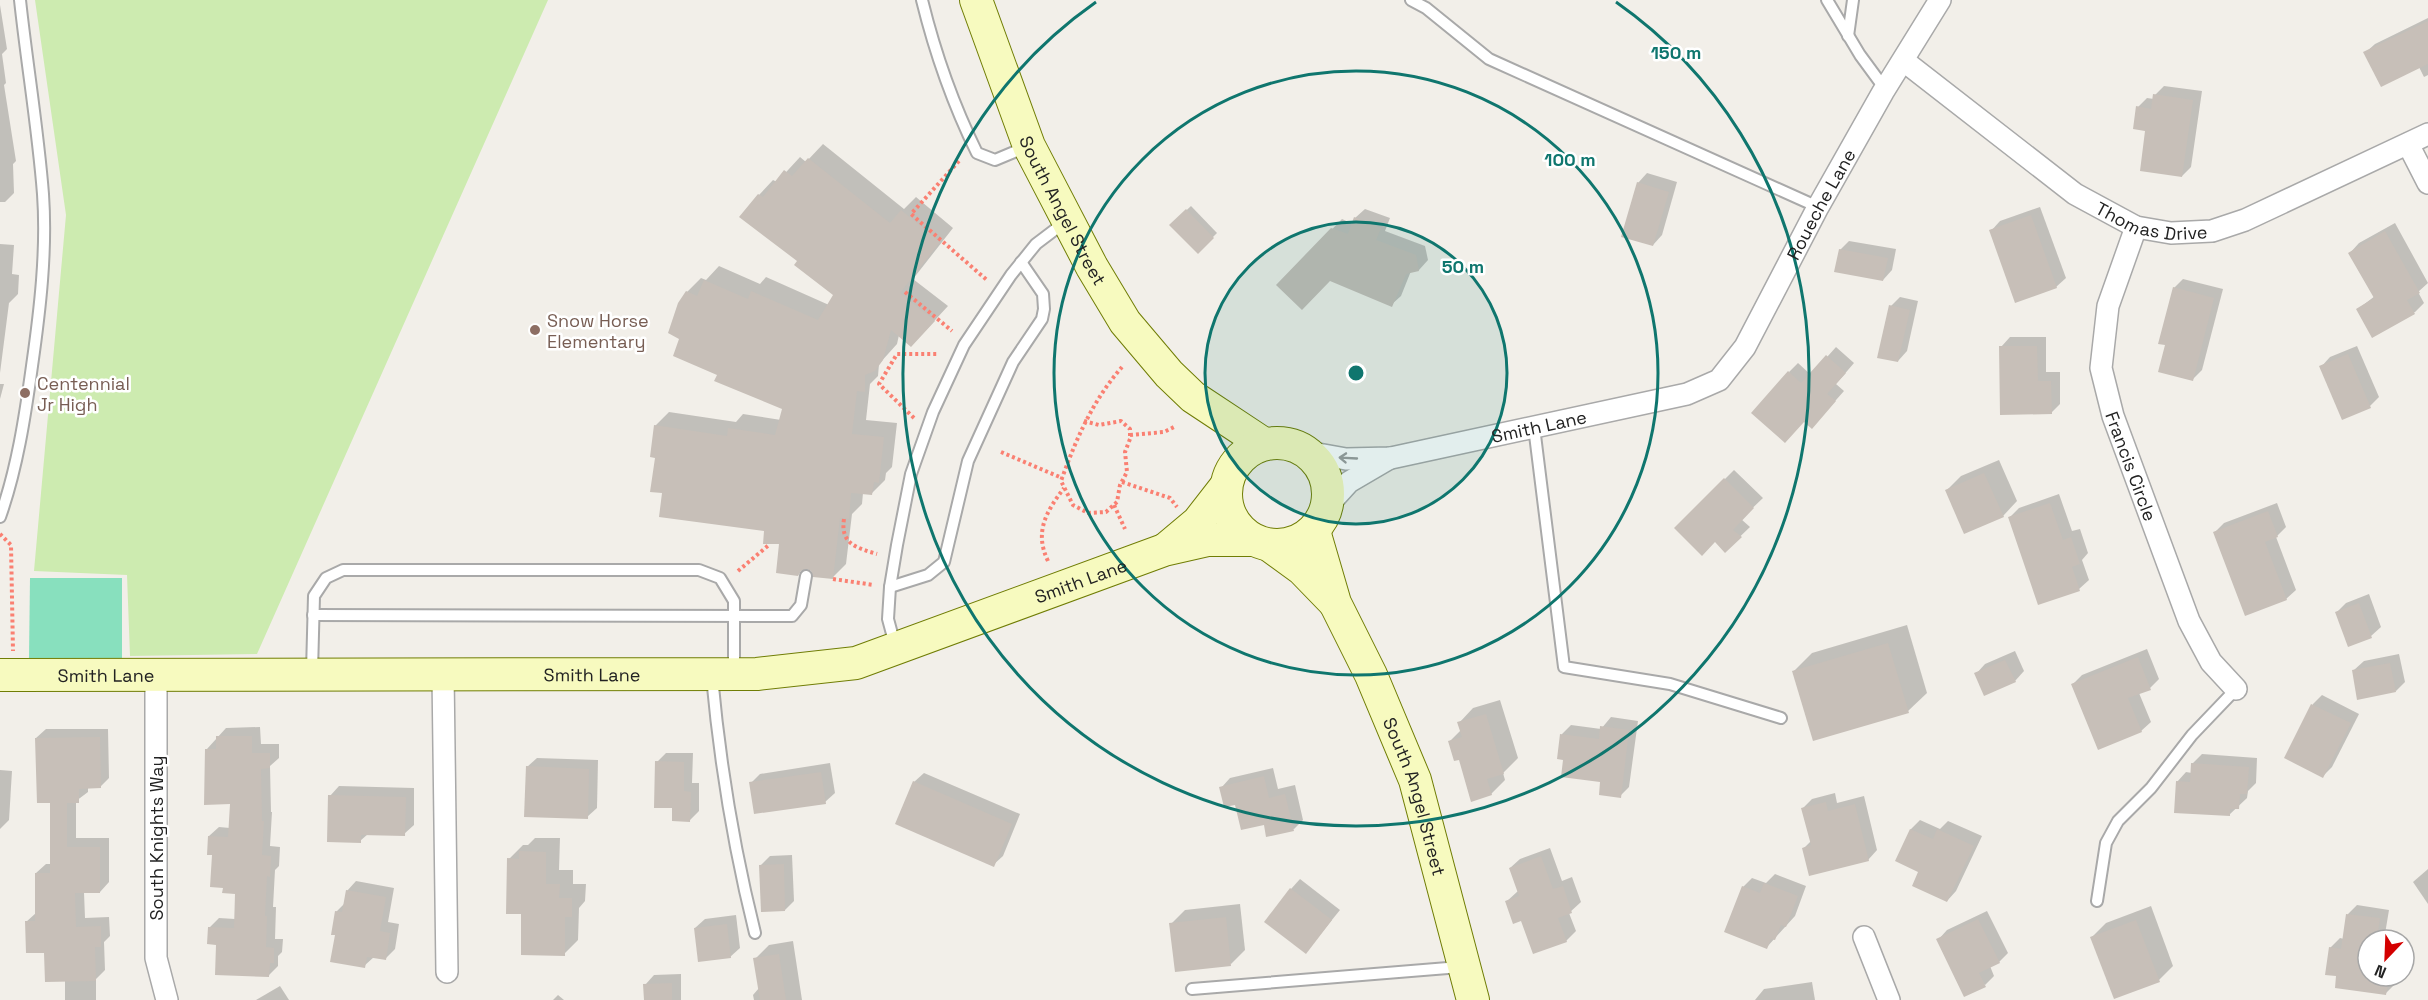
<svg xmlns="http://www.w3.org/2000/svg" width="2428" height="1000" viewBox="0 0 2428 1000" font-family="'Space Grotesk',sans-serif">
<style>
.grass{fill:#cdebb0}
.pitch{fill:#88e0be}
.shadow{fill:#0003}
.building{fill:#c7bfb8}
.lines{fill:none;stroke-linecap:round;stroke-linejoin:round}
.lane-casing{stroke:#a9a9a9;stroke-width:14}
.street-casing{stroke:#a9a9a9;stroke-width:24}
.secondary-casing{stroke:#707d05;stroke-width:34}
.path{stroke:#fa8072;stroke-width:4;stroke-dasharray:3 3;stroke-linecap:butt}
.lane{stroke:#fff;stroke-width:10}
.street{stroke:#fff;stroke-width:21}
.secondary{stroke:#f7fabf;stroke-width:32}
.oneway{stroke:#9c9c9c}
.ring{fill:none;stroke:#0f766e;stroke-width:3}
.education-dot{fill:#8d6e63;stroke:#fff;stroke-width:2}
.labels{text-anchor:middle;dominant-baseline:central;stroke-width:5;stroke-linejoin:round;paint-order:stroke}
.street-label{font-size:18px;fill:#222;stroke:#fff}
.education-label{font-size:18px;fill:#785e54;stroke:#fff;text-anchor:start}
.centre{fill:#0f766e;stroke:#fff;stroke-width:3}
.ring-label{font-size:18px;text-anchor:middle;font-weight:bold;fill:#0f766e;stroke:#fff;stroke-width:5;stroke-linejoin:round;paint-order:stroke}
</style>
<rect width="100%" height="100%" fill="#f2efe9"/>
<path class="grass" d="M35 0H548L257 654 130 656 127 575 34 571 66 215Z"/>
<path class="pitch" d="M30 578H122V660L29 658Z"/>
<g class="shadow">
<path d="M0 5 7 49 2 54 6 83 4 85 16 161 13 164 14 193 5 202H0Z"/>
<path d="M2428 18V75L2424 77 2419 67 2365 53 2375 44Z"/>
<path d="M2164 86 2202 91 2191 167 2182 176 2147 129 2138 107 2147 98 2154 99 2155 95Z"/>
<path d="M823 144 904 209 916 197 953 228 913 279 948 306 925 331 899 335 897 344 879 364 878 376 870 384 866 420 897 423 892 467 886 473 885 480 871 494 863 493 862 504 852 514 846 564 832 578 812 570 766 529 664 492 657 456 655 426 669 412 736 422 743 414 781 420 784 408 719 374 681 338 687 292 701 278 706 280 719 266 760 284 766 277 829 305 835 295 799 261 741 217 759 195 773 180 777 182 800 157 806 162Z"/>
<path d="M1647 173 1677 182 1662 235 1653 245 1638 183Z"/>
<path d="M1191 206 1217 233 1198 252 1171 225Z"/>
<path d="M2040 207 2066 278 2056 287 1991 231 2000 221Z"/>
<path d="M1365 209 1390 218 1385 231 1425 246 1428 260 1419 270 1411 271 1401 296 1391 305 1330 279 1278 285 1342 219 1353 224 1355 218Z"/>
<path d="M2395 223 2428 283 2418 292 2424 303 2415 312 2373 336 2358 309 2375 296 2350 253 2359 243Z"/>
<path d="M1849 241 1896 249 1892 270 1883 280 1840 250Z"/>
<path d="M0 244 14 245 12 274 19 275 18 294 9 303 0 373Z"/>
<path d="M2183 279 2223 289 2202 370 2193 379 2166 344 2174 288Z"/>
<path d="M1900 297 1918 301 1907 351 1898 361 1891 306Z"/>
<path d="M2010 337H2046V372H2060V404L2051 413 2001 347Z"/>
<path d="M2357 346 2379 397 2370 406 2321 367 2330 357Z"/>
<path d="M1836 347 1854 363 1836 384 1844 391 1821 417 1804 420 1789 372 1798 363 1811 375Z"/>
<path d="M0 384H4L0 399Z"/>
<path d="M1999 460 2017 501 2003 516 1946 491 1961 476Z"/>
<path d="M1734 470 1763 498 1741 519 1750 527 1725 551 1715 540 1676 528Z"/>
<path d="M2059 494 2072 531 2080 529 2088 553 2082 560 2089 580 2079 589 2009 518 2019 508Z"/>
<path d="M2277 503 2286 527 2276 537 2296 590 2286 599 2215 532 2224 523Z"/>
<path d="M2369 594 2381 627 2371 636 2349 645 2337 612 2346 603Z"/>
<path d="M1907 625 1927 693 1908 711 1794 671 1812 653Z"/>
<path d="M2147 649 2159 679 2150 688 2139 693 2151 722 2141 731 2073 684 2082 675Z"/>
<path d="M2015 651 2024 671 2015 681 1976 674 1985 664Z"/>
<path d="M2399 654 2405 682 2396 691 2354 670 2364 661Z"/>
<path d="M2322 695 2359 714 2332 767 2323 776 2286 757 2313 704Z"/>
<path d="M1500 700 1518 758 1503 773 1505 780 1491 794 1460 758 1449 742 1461 730 1459 723 1473 708Z"/>
<path d="M1611 717 1638 721 1629 787 1620 796 1602 781 1565 759 1562 734 1571 725 1601 729Z"/>
<path d="M260 727 261 744H279V758L270 766 271 812H272L270 846 280 847 279 866 275 870 273 907H276L275 939H283L282 952 278 956V966L268 976 218 943 209 928 219 918 235 919 236 892 213 854 209 836 219 827 230 828 232 803 207 749 226 728Z"/>
<path d="M46 729H108L109 778 100 787H88V792L76 801V838H109V882L100 892H84L85 918 109 917 110 936 104 942 105 970 96 979V1000H65V980L26 922 36 913V873L46 864H51V801L36 738Z"/>
<path d="M666 753H693L692 783H699V811L690 820 674 807 657 762Z"/>
<path d="M2202 754 2257 758 2256 783 2248 791 2247 798 2229 815 2177 782 2186 772 2192 773V764Z"/>
<path d="M537 758 598 760 597 808 587 817 527 767Z"/>
<path d="M830 763 835 793 825 802 751 783 760 774Z"/>
<path d="M1273 768 1278 789 1295 785 1303 820 1294 829 1265 823 1236 803 1221 788 1230 778Z"/>
<path d="M0 770 12 771 9 820 0 829Z"/>
<path d="M924 773 1020 814 1003 856 993 865 914 782Z"/>
<path d="M339 786 414 788V825L404 834H368L360 841 330 796Z"/>
<path d="M1835 793 1837 803 1864 796 1877 850 1868 860 1804 848 1811 841 1803 808 1812 799Z"/>
<path d="M1920 820 1940 829 1948 821 1982 836 1956 891 1947 901 1920 871 1897 861 1911 829Z"/>
<path d="M535 838H560L559 870H573V884H586L585 901 579 908 578 940 564 954 523 913 509 859 523 845H528Z"/>
<path d="M1550 848 1562 881 1572 877 1581 902 1569 913 1576 931 1566 941 1522 919 1506 902 1518 891 1510 868 1520 859Z"/>
<path d="M792 855 794 901 785 910 761 865 770 856Z"/>
<path d="M2428 869V904L2413 882Z"/>
<path d="M1775 874 1806 886 1795 916 1767 947 1743 887 1752 878 1766 883Z"/>
<path d="M1300 879 1340 910 1306 952 1291 889Z"/>
<path d="M356 881 394 888 388 922 399 924 395 949 385 959 374 957 364 966 336 912 345 903 347 891Z"/>
<path d="M1240 904 1245 950 1231 964 1171 924 1185 910Z"/>
<path d="M2357 905 2389 910 2384 940H2368V976H2396L2395 984 2385 994 2330 948 2340 938 2344 939 2348 914Z"/>
<path d="M2151 906 2173 966 2159 980 2092 937 2106 923Z"/>
<path d="M1987 911 2008 953 1999 962 1990 966 1994 976 1985 985 1938 940 1947 930Z"/>
<path d="M736 915 740 948 730 957 695 928 705 919Z"/>
<path d="M793 941 802 1000H754L753 995 759 988 755 959 769 945Z"/>
<path d="M681 974V1000H645V985L654 975Z"/>
<path d="M1812 982 1815 1000H1755L1764 989Z"/>
<path d="M280 986 289 1000H256Z"/>
<path d="M558 995 564 1000H553Z"/>
</g>
<g class="building">
<path d="M2428 21V64L2381 87 2363 52Z"/>
<path d="M2153 94 2193 100 2182 177 2140 171 2145 131 2133 129 2136 106 2151 109Z"/>
<path d="M808 158 890 223 901 210 940 242 900 293 935 321 911 347 891 330 883 360 875 371 865 375V392L857 391 852 434 884 437 879 483 874 482 872 495 851 493 849 519 840 518 833 579 813 577 811 571 807 569 801 571 798 576 776 573 779 544H763L764 531 659 517 662 493 650 492 655 458 650 457 654 425 727 436 728 428 775 435 782 409 714 381 717 375 673 356 679 339 668 333 678 303 686 291 697 296 704 280 748 299 751 291 818 320 833 295 794 265 797 261 739 217 758 194 763 197 784 170 792 176Z"/>
<path d="M1637 182 1669 192 1653 246 1621 237Z"/>
<path d="M1186 209 1214 238 1198 254 1169 225Z"/>
<path d="M2031 215 2057 288 2015 303 1989 230Z"/>
<path d="M1354 217 1381 228 1376 240 1416 255 1419 271 1406 274 1392 307 1330 281 1302 310 1276 285 1331 228 1348 234Z"/>
<path d="M2385 231 2420 293 2407 300 2415 314 2372 338 2356 309 2374 298 2348 253Z"/>
<path d="M1839 249 1888 258 1883 281 1834 272Z"/>
<path d="M2173 287 2214 298 2193 381 2158 372 2165 345 2158 344Z"/>
<path d="M1889 305 1910 310 1898 362 1877 358Z"/>
<path d="M1999 346H2037L2038 381H2051L2052 414 2000 415Z"/>
<path d="M2348 354 2371 408 2342 420 2319 366Z"/>
<path d="M1826 355 1846 373 1827 394 1836 401 1812 429 1804 422 1785 443 1751 413 1788 371 1801 383Z"/>
<path d="M1984 473 2004 517 1964 534 1945 490Z"/>
<path d="M1724 478 1754 508 1733 530 1742 537 1725 553 1715 542 1702 556 1674 528Z"/>
<path d="M2050 503 2063 540 2071 537 2080 564 2072 567 2080 591 2038 605 2008 517Z"/>
<path d="M2268 511 2278 537 2265 542 2287 600 2245 616 2213 532Z"/>
<path d="M2359 603 2372 638 2348 647 2335 612Z"/>
<path d="M1888 643 1909 713 1813 741 1792 671Z"/>
<path d="M2138 657 2151 690 2128 698 2142 732 2098 750 2071 684Z"/>
<path d="M2005 660 2016 682 1984 696 1974 673Z"/>
<path d="M2390 663 2396 692 2357 700 2352 670Z"/>
<path d="M2311 704 2351 723 2323 778 2284 758Z"/>
<path d="M1486 714 1504 774 1487 779 1492 795 1471 802 1459 760 1454 761 1448 741 1462 737 1457 722Z"/>
<path d="M1600 726 1629 730 1621 798 1599 795 1600 782 1561 777 1563 760 1557 759 1560 734 1599 739Z"/>
<path d="M216 736H252V753H270V768L261 769 262 821H264L262 855 271 856 270 877 267 876 265 916H267L266 947 274 948V963H270L269 977 215 975 216 945 207 944 208 927 234 928 235 894 222 893 223 888 210 887 212 855H207L208 836 228 837 230 804 204 805 205 749H216Z"/>
<path d="M100 737 101 788 79 789V803H67V847H100V893H75L76 927 101 926V947H95L96 981 45 982 44 953H26L25 921H35V873H50V803H37L35 738Z"/>
<path d="M655 761 684 762V791L691 792 690 822 672 821V808H654Z"/>
<path d="M2191 763 2249 767 2247 794H2240L2239 809H2230V816L2174 813 2176 781 2190 782Z"/>
<path d="M526 766 589 769 588 819 524 817Z"/>
<path d="M821 772 826 804 754 814 749 782Z"/>
<path d="M1264 776 1269 798 1285 794 1294 831 1266 837 1264 825 1241 830 1235 805 1224 807 1219 787Z"/>
<path d="M913 781 1012 824 994 867 895 824Z"/>
<path d="M328 795 406 797 405 836 361 835V843L327 842Z"/>
<path d="M1826 802 1828 811 1855 804 1869 861 1809 876 1802 848 1811 845 1801 808Z"/>
<path d="M1910 829 1933 839 1937 829 1974 846 1947 902 1912 886 1918 872 1895 861Z"/>
<path d="M519 851 546 852V884H560L559 898H572V917H565V956L521 955V914H506L507 858 519 859Z"/>
<path d="M1541 856 1553 889 1563 886 1572 913 1558 918 1567 942 1533 954 1521 921 1513 924 1505 901 1519 896 1509 868Z"/>
<path d="M784 864 785 911 761 912 759 865Z"/>
<path d="M1764 883 1798 896 1786 927 1781 925 1775 940 1771 939 1767 949 1724 932 1742 886 1760 893Z"/>
<path d="M1290 888 1332 920 1306 954 1264 922Z"/>
<path d="M346 890 386 897 380 931 390 933 386 960 367 957 365 968 330 962 335 935H331L335 911 342 912Z"/>
<path d="M2346 914 2380 918 2377 940H2368V976H2389L2386 995 2335 988 2336 976 2325 975 2329 947 2341 949Z"/>
<path d="M1226 917 1231 966 1175 972 1169 923Z"/>
<path d="M1978 919 2000 963 1979 973 1986 987 1964 997 1936 939Z"/>
<path d="M2136 920 2160 982 2114 999 2090 937Z"/>
<path d="M727 924 731 958 698 962 694 928Z"/>
<path d="M779 954 786 1000H760L753 958Z"/>
<path d="M672 983V1000H644L643 984Z"/>
</g>
<g class="lines">
<defs>
<g id="lane">
<path d="M922 0C935 53 953 104 977 153L995 160 1026 147"/>
<path d="M1411 0 1426 8 1489 59 1818 207"/>
<path d="M1827 0 1860 55 1885 89"/>
<path d="M1848 36 1853 0"/>
<path d="M1534 427 1564 667 1670 684 1781 718"/>
<path d="M0 517C17 469 25 417 32 366 40 310 47 251 43 194 38 129 27 65 20 0"/>
<path d="M890 587 928 575 944 562 968 461 1013 362 1042 319 1044 309 1043 294 1021 262"/>
<path d="M313 615 792 616 801 605 806 576"/>
<path d="M895 645 888 619 890 587 897 545 911 474 933 412 964 345 1011 275 1036 244 1065 222"/>
<path d="M312 671 314 596 326 578 343 570H699L720 578 734 601V671"/>
<path d="M712 677C720 764 734 849 755 933"/>
<path d="M2097 901 2106 843 2118 821 2151 788 2192 735 2236 689"/>
<path d="M1192 989 1460 967"/>
</g>
<g id="street">
<path id="s1" d="M1904 61 2075 194 2136 227 2171 233 2212 231 2245 220 2428 134"/>
<path d="M2408 144 2428 183"/>
<path id="s2" d="M2136 227 2108 306 2101 368 2113 416 2189 621 2211 662 2236 689"/>
<path id="s3" d="M1307 452 1346 459 1391 458 1687 394 1719 380 1745 347 1818 207 1883 92 1940 0"/>
<path d="M1328 505 1349 482 1390 458"/>
<path d="M443 674 447 972"/>
<path d="M156 675V958L167 1000"/>
<path d="M1864 937 1889 1000"/>
</g>
<g id="secondary">
<path id="s4" d="M976 0 1029 146 1092 267 1125 322 1169 374 1193 397 1264 444"/>
<circle cx="1277" cy="494" r="51"/>
<path id="s5" d="M1314 531 1335 603 1371 675 1415 780 1473 1000"/>
<path d="M1269 545 1302 569 1334 602"/>
<path d="M1167 548 1198 522 1226 486"/>
<path id="s6" d="M0 675 757 674 856 663 1164 550 1208 540H1253"/>
</g>
</defs>
<use href="#lane" class="lane-casing"/>
<use href="#street" class="street-casing"/>
<use href="#secondary" class="secondary-casing"/>
<g class="path">
<path d="M959 161 911 214 988 281"/>
<path d="M905 292 952 331"/>
<path d="M914 418 879 384 897 354H939"/>
<path d="M1084 421 1099 425 1121 421 1130 429V439L1125 452 1127 472 1120 485 1117 502 1106 512 1088 513 1073 505 1061 481C1076 439 1093 400 1122 367"/>
<path d="M1130 435 1164 432 1176 426"/>
<path d="M1001 452 1062 478"/>
<path d="M1122 482 1170 498 1177 507"/>
<path d="M1114 505 1125 529"/>
<path d="M844 519C840 544 857 548 877 554"/>
<path d="M0 534 11 545 13 651"/>
<path d="M1048 561C1034 532 1046 512 1064 488"/>
<path d="M738 571 770 544"/>
<path d="M833 579 874 585"/>
</g>
<use href="#lane" class="lane"/>
<use href="#street" class="street"/>
<use href="#secondary" class="secondary"/>
</g>
<defs><path id="oneway-shaft" d="M-6 0H5M1.5-3L5.5 0L1.5 3" fill="none" stroke-width="1.6" stroke-linecap="round" stroke-linejoin="round" transform="scale(1.5)"/></defs>
<use class="oneway" href="#oneway-shaft" transform="translate(1348 458) rotate(-177)"/>
<circle cx="1356" cy="373" r="151" fill="#0f766e" fill-opacity=".12"/>
<g class="ring">
<circle cx="1356" cy="373" r="151"/>
<circle cx="1356" cy="373" r="302"/>
<path d="M1616 2A453 453 0 1 1 1096 2"/>
</g>
<g class="education-dot">
<circle cx="535" cy="330" r="6"/>
<circle cx="25" cy="393" r="6"/>
</g>
<g class="labels">
<g class="street-label">
<text stroke="none"><textPath href="#s3" startOffset="626">Roueche Lane</textPath></text>
<text stroke="none"><textPath href="#s4" startOffset="228">South Angel Street</textPath></text>
<text stroke="none"><textPath href="#s1" startOffset="300">Thomas Drive</textPath></text>
<text stroke="none"><textPath href="#s3" startOffset="236">Smith Lane</textPath></text>
<text stroke="none"><textPath href="#s2" startOffset="249">Francis Circle</textPath></text>
<text stroke="none"><textPath href="#s6" startOffset="1096">Smith Lane</textPath></text>
<text stroke="none"><textPath href="#s6" startOffset="592">Smith Lane</textPath></text>
<text stroke="none"><textPath href="#s6" startOffset="106">Smith Lane</textPath></text>
<text stroke="none"><textPath href="#s5" startOffset="285">South Angel Street</textPath></text>
<text transform="translate(156 838) rotate(-90)">South Knights Way</text>
</g>
<g class="education-label">
<text x="547" y="320">Snow Horse<tspan x="547" dy="21">Elementary</tspan></text>
<text x="37" y="383">Centennial<tspan x="37" dy="21">Jr High</tspan></text>
</g>
</g>
<circle cx="1356" cy="373" r="9" class="centre"/>
<g class="ring-label">
<text x="1676" y="59">150 m</text>
<text x="1570" y="166">100 m</text>
<text x="1463" y="273">50 m</text>
</g>
<g transform="translate(2386 958) rotate(203)"><circle r="28" fill="#ffffff" stroke="#a7a7a7" stroke-width="1.5"/>
<path d="M0-4.5L10 22L0 15L-10 22Z" fill="#d40000"/>
<text y="-9" font-size="16" font-weight="bold" text-anchor="middle" fill="#222222">N</text>
</g>
</svg>
